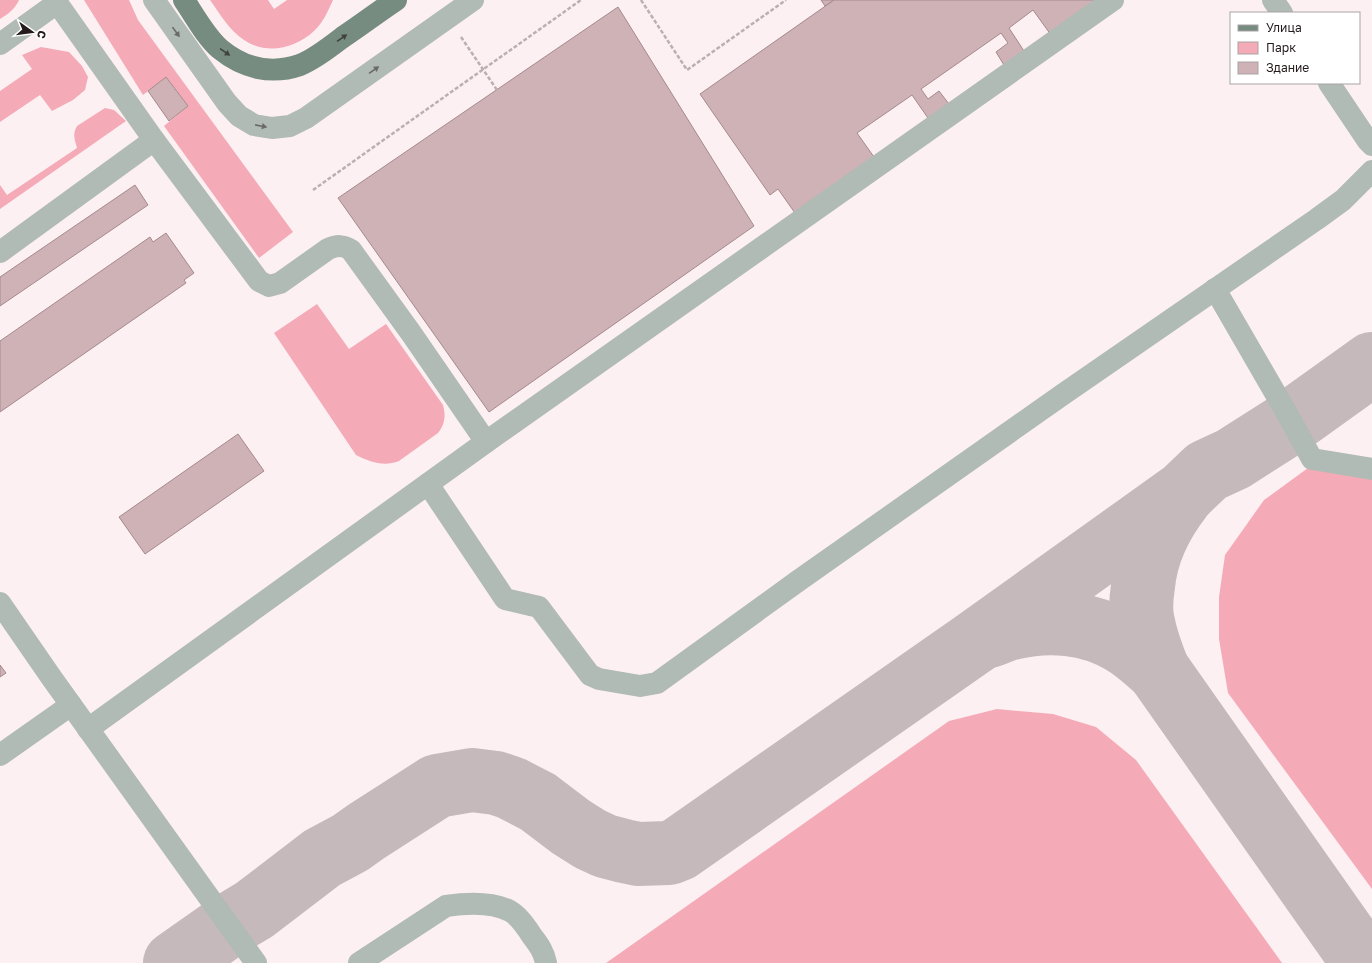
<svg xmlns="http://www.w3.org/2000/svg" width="1372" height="963" viewBox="0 0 1372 963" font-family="'Golos Text',sans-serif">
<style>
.green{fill:#f4abb7}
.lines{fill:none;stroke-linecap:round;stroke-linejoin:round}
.taxiway{stroke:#c6b9bb;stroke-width:64}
.building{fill:#cfb2b6;stroke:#a4898d}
.path{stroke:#bbafb1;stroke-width:2.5;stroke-dasharray:4 2;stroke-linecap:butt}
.minor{stroke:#b0bbb5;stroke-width:22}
.major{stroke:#768c81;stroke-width:22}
.oneway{fill:#6a6a68}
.oneway2{fill:#41423f}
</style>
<rect width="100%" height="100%" fill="#fdf0f2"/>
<g class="green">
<path d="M0 0H19C15 9 8 14 0 19Z"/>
<path d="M84 0H129L138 20 293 232 259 258 164 126 188 106 166 77 143 95Z"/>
<path d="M210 0H268L274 9 287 0H333C328 11 323 23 314 31 295 49 266 55 244 40 229 30 220 14 210 0Z"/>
<path d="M41 47 69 52 82 66 88 77 85 90 73 100 52 111 40 95 0 122V91L32 69 22 55Z"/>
<path d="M105 108 114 110 126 121 0 209V185L7 195 77 148C75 140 72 134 77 126Z"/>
<path d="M317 304 349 349 386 324 443 405C446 416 445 424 438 433L399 461C384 467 370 462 356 455L274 333Z"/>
<path d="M1308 468 1372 476V889L1228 693 1219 639V597L1225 555 1264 500Z"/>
<path d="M997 709 1053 714 1096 727 1136 760 1282 963H606L949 721Z"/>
</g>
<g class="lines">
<g class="taxiway">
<path d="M1181 497C1160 524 1146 552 1143 586 1141 599 1140 611 1143 623 1146 639 1152 655 1158 670L1364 963"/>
<path d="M989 636C997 634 1004 629 1012 628 1048 619 1089 622 1122 642 1135 649 1146 660 1158 670"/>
<path d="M175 963 229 925 254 910 322 858 350 843 367 831 437 786 472 780 496 783 511 788 538 802 571 827 590 839 605 846 624 851 638 854 669 853 679 849 974 643 1185 492 1207 471 1233 459 1291 422 1372 364"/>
</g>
</g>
<g class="building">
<path d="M821 0H834L825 6Z"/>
<path d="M834 0H1100L1051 35 1033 10 1009 28 1024 51 1004 65 996 52 1008 43 1001 33 921 89 928 99 939 91 949 104 928 118 912 95 857 133 874 157 795 213 778 189 770 195 700 94Z"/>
<path d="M618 7 754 226 489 412 338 198Z"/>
<path d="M166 77 188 106 169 121 148 91Z"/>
<path d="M135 185 148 205 0 306V277Z"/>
<path d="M166 233 194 273 184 280 186 283 0 412V341L150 237 153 242Z"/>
<path d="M238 434 264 471 145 554 119 517Z"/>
<path d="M0 665 6 673 0 677Z"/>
</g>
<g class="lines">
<g class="path">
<path d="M641 0 687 70 786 0"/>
<path d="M461 37 497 90"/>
<path d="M313 190 581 0"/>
</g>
<g class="minor">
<path d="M55 0 154 140 259 281 269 286 280 283 328 249C337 245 343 245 351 250L411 333 486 442"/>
<path d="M154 0 227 103 239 116 254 125 272 128 290 126 306 118 473 0"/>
<path d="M1273 0 1282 13"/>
<path d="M0 44 57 3"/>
<path d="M1329 83 1368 141 1372 145"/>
<path d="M0 252 154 140"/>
<path d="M1215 289 1285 410 1312 459 1372 469"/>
<path d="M428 484 505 599 539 607 590 675 599 679 640 686 657 683 798 581 1062 395 1317 219 1343 200 1372 171"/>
<path d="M0 603 51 677 256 963"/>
<path d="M88 729 486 442 1113 0"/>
<path d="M0 755 71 705"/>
<path d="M359 963 446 906C466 903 491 901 510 911 519 916 527 928 532 936 539 945 544 952 546 963"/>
</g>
<path class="major" d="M184 0C194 15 206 37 220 49 243 68 271 75 300 65 315 59 330 47 343 37 361 25 378 12 396 0"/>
</g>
<defs><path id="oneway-solid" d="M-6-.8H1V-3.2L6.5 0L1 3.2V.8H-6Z"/></defs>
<g class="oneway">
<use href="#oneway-solid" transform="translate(176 32) rotate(54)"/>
<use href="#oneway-solid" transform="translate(374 70) rotate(-35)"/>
<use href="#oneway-solid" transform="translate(261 126) rotate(11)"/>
</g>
<g class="oneway2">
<use href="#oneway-solid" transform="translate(342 38) rotate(-35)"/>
<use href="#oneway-solid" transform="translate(225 52) rotate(35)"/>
</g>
<rect x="1230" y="12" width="130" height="72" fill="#ffffff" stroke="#a8a3a4"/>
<rect x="1238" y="25" width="20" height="6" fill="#768c81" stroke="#a8a3a4"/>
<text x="1266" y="32" font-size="12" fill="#251a1c">Улица</text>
<rect x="1238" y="42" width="20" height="12" fill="#f4abb7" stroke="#a8a3a4"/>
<text x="1266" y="52" font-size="12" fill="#251a1c">Парк</text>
<rect x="1238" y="62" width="20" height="12" fill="#cfb2b6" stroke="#a8a3a4"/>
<text x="1266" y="72" font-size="12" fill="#251a1c">Здание</text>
<g transform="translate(32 32) rotate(104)" stroke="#ffffff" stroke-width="3" paint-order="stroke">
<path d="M0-3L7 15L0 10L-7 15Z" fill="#251a1c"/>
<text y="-6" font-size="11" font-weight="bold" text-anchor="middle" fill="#251a1c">С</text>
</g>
</svg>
